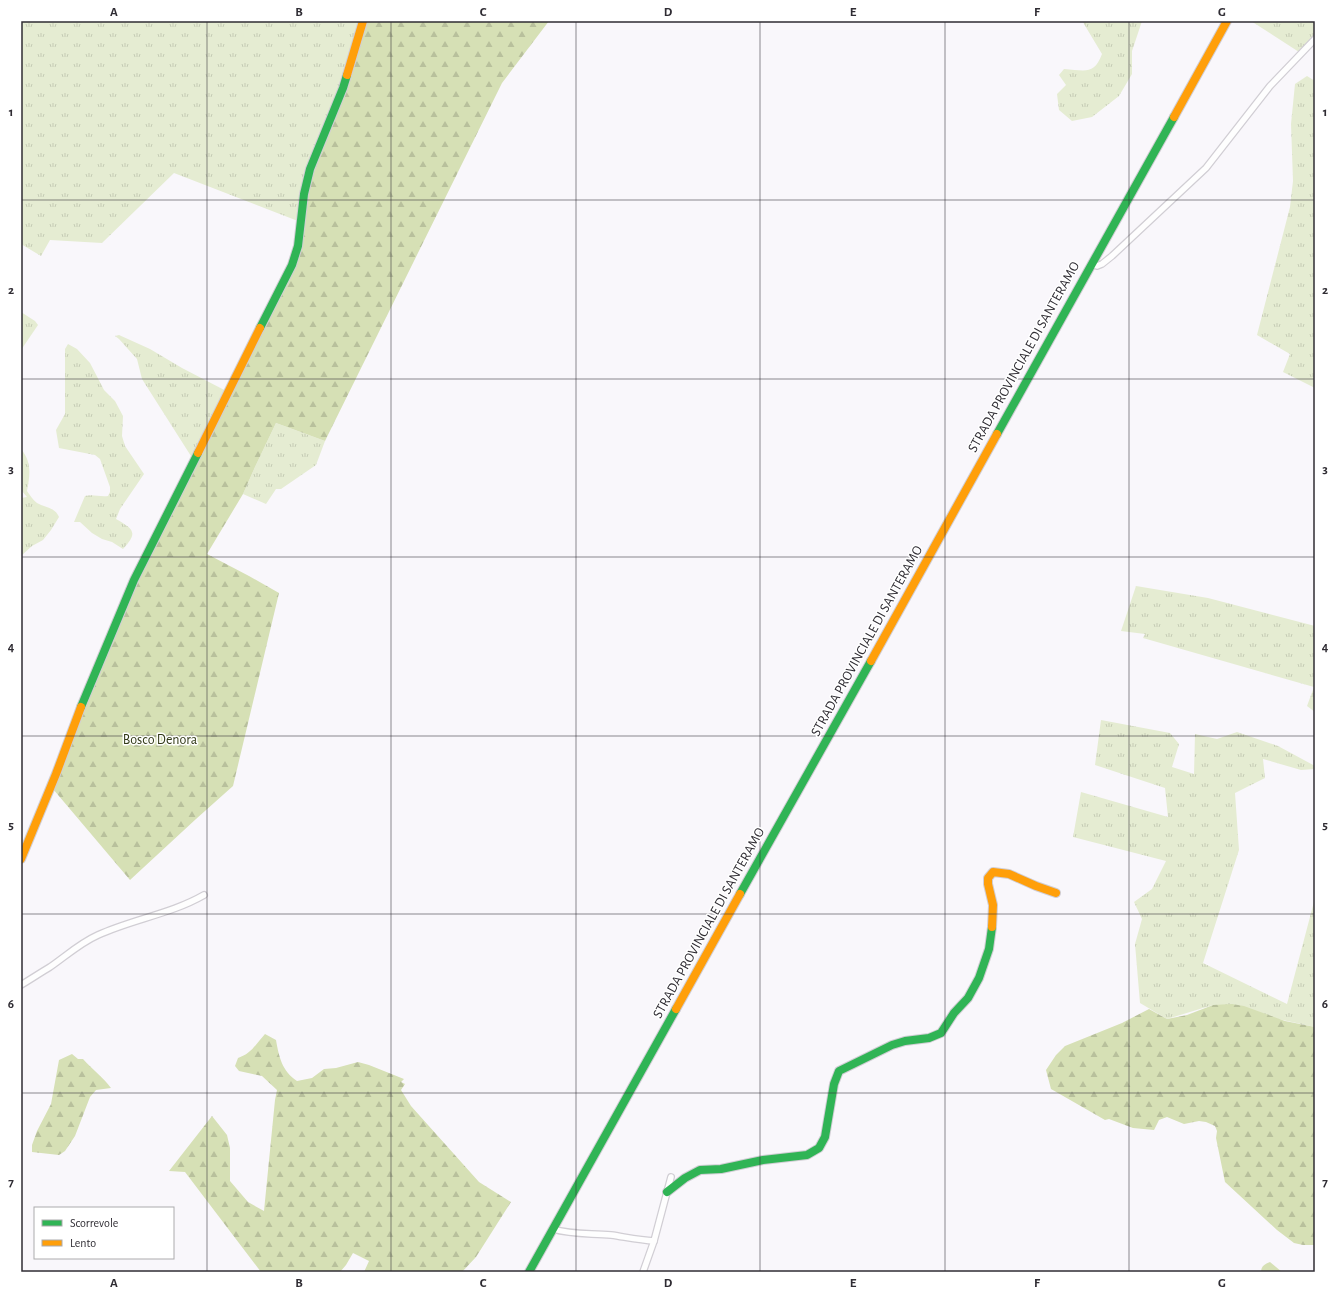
<svg xmlns="http://www.w3.org/2000/svg" width="1336" height="1293" viewBox="0 0 1336 1293" font-family="'Alegreya Sans',sans-serif">
<style>
.grass{fill:url(#grass-tufts)}
.forest{fill:url(#forest-firs)}
.lines{fill:none;stroke-linecap:round;stroke-linejoin:round}
.street-casing{stroke:#d1ced4;stroke-width:8}
.fast-casing{stroke:#d1ced4;stroke-width:10}
.slow-casing{stroke:#d1ced4;stroke-width:10}
.street{stroke:#fefefe;stroke-width:5.5}
.fast{stroke:#30b455;stroke-width:8}
.slow{stroke:#ff9f0a;stroke-width:8}
.grid{fill:none;stroke:#2f2c33;stroke-width:1;stroke-opacity:0.55}
.labels{text-anchor:middle;dominant-baseline:central;stroke-width:3;stroke-linejoin:round;paint-order:stroke}
.street-label{font-size:14px;fill:#2f2c33;stroke:#fff}
.park-label{font-size:14px;fill:#323a17;stroke:#fff}
.neatline{fill:none;stroke:#2f2c33;stroke-width:1.5}
.grid-label{font-size:13px;text-anchor:middle;font-weight:bold;fill:#2f2c33}
</style>
<defs>
<pattern id="grass-tufts" width="24" height="20" patternUnits="userSpaceOnUse"><rect width="24" height="20" fill="#e5ecd2"/><path d="M3 7l-1-3M5 7V3M7 7l1-3M15 17l-1-3M17 17v-4M19 17l1-3" fill="none" stroke="#c5cbb5"/></pattern>
<pattern id="forest-firs" width="22" height="20" patternUnits="userSpaceOnUse"><rect width="22" height="20" fill="#d6e0b5"/><path d="M5 1l3.5 6h-7zM16 11l3.5 6h-7z" fill="#b8c09c"/></pattern>
</defs>
<rect width="100%" height="100%" fill="#f9f7fb"/>
<g class="grass">
<path d="M21 21H366L346 92 303 223 174 173 102 243 50 240 41 256 21 244Z"/>
<path d="M1083 21H1142L1132 51V74L1119 96 1092 117 1072 121 1059 110 1057 94 1066 85 1059 75 1064 69C1084 70 1094 76 1102 54L1084 24Z"/>
<path d="M1251 21H1315V39L1299 52Z"/>
<path d="M1307 76 1315 81V388L1283 372 1290 354 1257 335 1290 207 1293 181 1291 124 1295 84Z"/>
<path d="M21 312 35 321 38 325 21 350Z"/>
<path d="M119 335 150 349 182 368 232 394 196 464 142 379 137 359 119 339 115 336Z"/>
<path d="M68 344 77 349 90 363 104 390 115 401 123 416 122 436 125 446 144 474 120 509 116 519C133 529 139 532 123 549L112 542 102 539 92 533 80 522H74L85 496C92 494 100 497 108 496L110 492V487L100 459 95 455 59 448 56 430 65 414V349Z"/>
<path d="M276 423 325 441 316 465 281 489H276L266 504 243 494 255 467Z"/>
<path d="M21 449C32 462 30 475 27 491 30 495 33 500 37 503 45 508 55 507 59 517L51 530 43 540 32 546 21 556V498L27 497 21 490Z"/>
<path d="M1136 586 1208 598 1315 626V712L1307 706 1314 687 1143 638 1145 634 1121 631Z"/>
<path d="M1101 720 1170 733 1179 744 1172 767 1194 774 1195 734 1217 739 1237 732 1278 746 1315 766V769L1301 770 1263 759 1265 778 1235 793 1239 850 1203 963 1287 1004 1315 898V1027L1213 1005 1167 1019 1140 1003 1135 944 1142 919 1134 902 1152 889 1166 861 1073 837 1081 792 1168 817 1165 788 1095 765Z"/>
</g>
<g class="forest">
<path d="M366 21H549L502 83 325 441 276 423 255 467 243 494 207 554 249 576 279 593 233 786 196 819 130 880 53 789 78 721 131 595 297 262 307 195 311 178 346 92Z"/>
<path d="M1232 1004 1244 1006 1285 1021 1315 1027V1245H1303L1294 1243 1277 1230 1225 1182 1216 1138 1217 1131 1215 1126 1206 1122 1199 1121 1184 1124 1167 1117 1159 1120 1154 1130 1133 1128 1109 1119 1105 1120 1051 1089 1046 1070 1056 1055 1065 1046 1122 1023 1149 1009 1167 1019 1187 1015 1213 1005Z"/>
<path d="M265 1034 276 1040C279 1057 282 1071 297 1081L312 1078 324 1069 336 1068 358 1062 369 1065 404 1079 401 1082 405 1084 401 1090 411 1106 479 1182 511 1202 476 1257 462 1272H364L369 1261 353 1253 346 1265 340 1272H261L185 1172 169 1171 212 1116 227 1135 230 1148V1181L248 1202 264 1211 275 1100 277 1090 262 1076 239 1071 235 1066 238 1058C251 1054 256 1044 265 1034Z"/>
<path d="M72 1054 78 1059H83C92 1069 103 1077 111 1088L96 1090 90 1097 75 1136 65 1151 59 1155 32 1152V1145L37 1131 51 1104 59 1060Z"/>
<path d="M1270 1262 1282 1272H1261C1261 1266 1265 1264 1270 1262Z"/>
</g>
<g class="lines">
<defs>
<g id="street">
<path d="M1091 264 1097 266 1102 264 1112 256 1206 168 1270 86 1315 39"/>
<path d="M21 985C31 979 40 973 50 967 66 956 80 943 98 935 133 919 171 914 204 895"/>
<path d="M553 1229C572 1235 592 1233 611 1235 625 1237 639 1240 654 1241"/>
<path d="M643 1272 654 1241 671 1177"/>
</g>
<g id="fast">
<path d="M260 328 292 265 298 246 304 194 310 169 343 88 347 75"/>
<path d="M997 434 1174 117"/>
<path d="M81 707 134 580 198 453"/>
<path d="M740 894 871 661"/>
<path d="M667 1192 685 1178 700 1170 721 1169 763 1160 807 1155 819 1148 825 1137 834 1084 839 1071 892 1045 905 1041 929 1038 941 1033 954 1013 968 998 979 978 989 949 992 927"/>
<path d="M529 1272 676 1009"/>
</g>
<g id="slow">
<path d="M347 75 363 21"/>
<path d="M1174 117 1227 21"/>
<path d="M198 453 260 328"/>
<path d="M871 661 997 434"/>
<path d="M21 859 56 774 81 707"/>
<path d="M992 927 993 905 988 884V878L993 872 1009 874 1036 886 1056 893"/>
<path d="M676 1009 740 894"/>
</g>
</defs>
<use href="#street" class="street-casing"/>
<use href="#fast" class="fast-casing"/>
<use href="#slow" class="slow-casing"/>
<use href="#street" class="street"/>
<use href="#fast" class="fast"/>
<use href="#slow" class="slow"/>
</g>
<path class="grid" d="M207 21V1272M391 21V1272M576 21V1272M760 21V1272M945 21V1272M1129 21V1272M21 200H1315M21 379H1315M21 557H1315M21 736H1315M21 914H1315M21 1093H1315"/>
<g class="labels">
<g class="street-label">
<text transform="translate(1024 357) rotate(-61)">STRADA PROVINCIALE DI SANTERAMO</text>
<text transform="translate(867 641) rotate(-61)">STRADA PROVINCIALE DI SANTERAMO</text>
<text transform="translate(709 923) rotate(-61)">STRADA PROVINCIALE DI SANTERAMO</text>
</g>
<g class="park-label">
<text x="160" y="740">Bosco Denora</text>
</g>
</g>
<rect width="1336" height="1293" fill="none" stroke="#ffffff" stroke-width="44"/>
<rect x="34" y="1207" width="140" height="52" fill="#ffffff" stroke="#acabad"/>
<rect x="42" y="1220" width="20" height="6" fill="#30b455" stroke="#acabad"/>
<text x="70" y="1227" font-size="12" fill="#2f2c33">Scorrevole</text>
<rect x="42" y="1240" width="20" height="6" fill="#ff9f0a" stroke="#acabad"/>
<text x="70" y="1247" font-size="12" fill="#2f2c33">Lento</text>
<rect x="22" y="22" width="1292" height="1249" class="neatline"/>
<g class="grid-label">
<text x="114" y="16">A</text>
<text x="299" y="16">B</text>
<text x="483" y="16">C</text>
<text x="668" y="16">D</text>
<text x="853" y="16">E</text>
<text x="1037" y="16">F</text>
<text x="1222" y="16">G</text>
<text x="11" y="116">1</text>
<text x="1325" y="116">1</text>
<text x="11" y="294">2</text>
<text x="1325" y="294">2</text>
<text x="11" y="473">3</text>
<text x="1325" y="473">3</text>
<text x="11" y="651">4</text>
<text x="1325" y="651">4</text>
<text x="11" y="829">5</text>
<text x="1325" y="829">5</text>
<text x="11" y="1008">6</text>
<text x="1325" y="1008">6</text>
<text x="11" y="1186">7</text>
<text x="1325" y="1186">7</text>
<text x="114" y="1287">A</text>
<text x="299" y="1287">B</text>
<text x="483" y="1287">C</text>
<text x="668" y="1287">D</text>
<text x="853" y="1287">E</text>
<text x="1037" y="1287">F</text>
<text x="1222" y="1287">G</text>
</g>
</svg>
